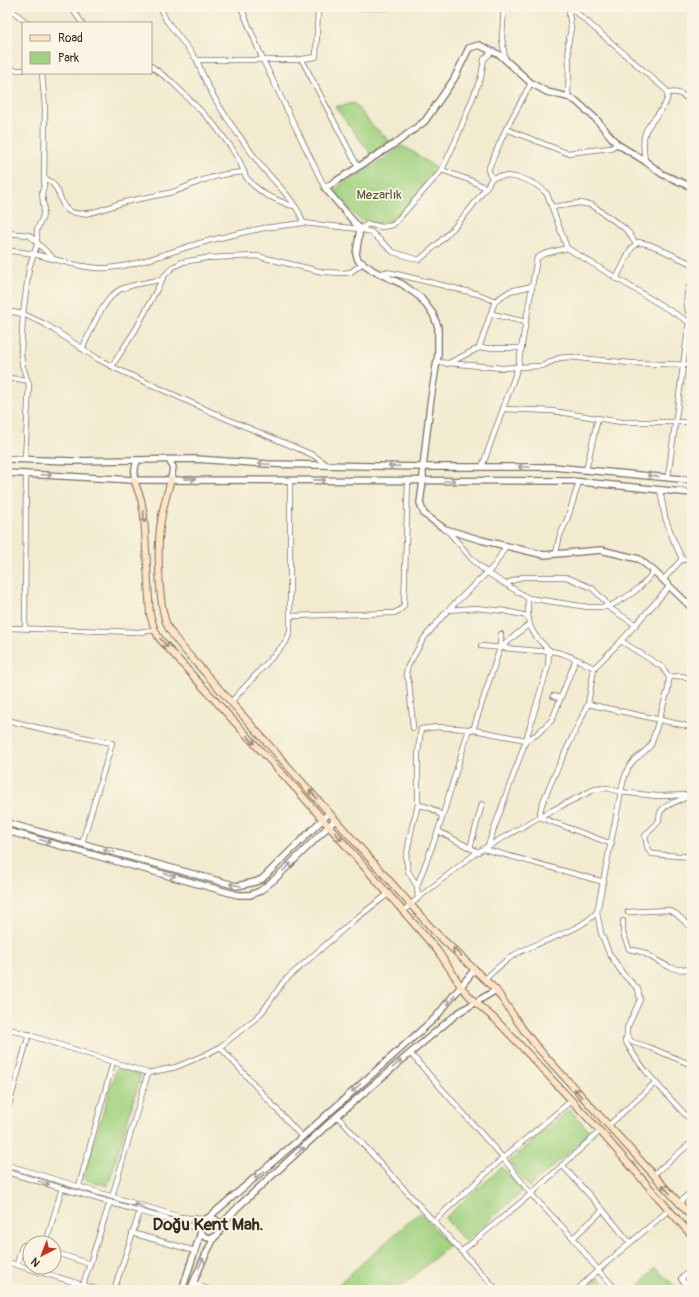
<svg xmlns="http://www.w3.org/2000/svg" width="699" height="1297" viewBox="0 0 699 1297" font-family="Pangolin,sans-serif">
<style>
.green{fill:#a2d382;stroke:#6e7e50}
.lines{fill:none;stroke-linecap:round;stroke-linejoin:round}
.minor-casing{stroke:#7b6e5c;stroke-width:6}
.tertiary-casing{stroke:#7b6e5c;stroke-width:8}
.secondary-casing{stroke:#7b6e5c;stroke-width:8}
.minor{stroke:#fff;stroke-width:4.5}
.tertiary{stroke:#fff;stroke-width:5.5}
.secondary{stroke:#ffe4c6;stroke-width:6}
.oneway{stroke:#a79f9a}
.oneway2{stroke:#9d8772}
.labels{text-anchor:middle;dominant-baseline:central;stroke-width:3.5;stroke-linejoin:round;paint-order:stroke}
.park-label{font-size:13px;fill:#555437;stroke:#fcf5e5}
.district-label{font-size:17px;font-weight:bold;fill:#3b2a1e;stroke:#fcf5e5}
</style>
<rect width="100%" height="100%" fill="#fcf5e5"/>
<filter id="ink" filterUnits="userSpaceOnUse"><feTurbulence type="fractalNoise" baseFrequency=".025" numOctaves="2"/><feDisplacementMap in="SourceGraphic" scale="8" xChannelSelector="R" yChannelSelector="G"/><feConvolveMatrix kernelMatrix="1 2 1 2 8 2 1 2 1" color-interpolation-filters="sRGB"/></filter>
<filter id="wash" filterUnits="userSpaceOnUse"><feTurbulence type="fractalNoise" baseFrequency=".012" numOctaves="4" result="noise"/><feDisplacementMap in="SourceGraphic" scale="16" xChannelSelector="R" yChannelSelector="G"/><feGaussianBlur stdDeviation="0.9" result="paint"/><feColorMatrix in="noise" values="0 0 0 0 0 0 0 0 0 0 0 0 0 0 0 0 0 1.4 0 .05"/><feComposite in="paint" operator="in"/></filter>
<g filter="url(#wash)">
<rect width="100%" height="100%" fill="#f2ebd0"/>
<g class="green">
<path d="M354 103 372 125 390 141 371 154 335 107Z"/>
<path d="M402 146 412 151 437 169 433 176 392 221C384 224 366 224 358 218 350 211 342 201 334 193V191L340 185 377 164Z"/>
<path d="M117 1067 141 1075 108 1186 83 1179Z"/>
<path d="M570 1109 591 1133 529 1187 509 1162Z"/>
<path d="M502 1167 523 1191 465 1242 445 1218Z"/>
<path d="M420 1212 449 1246 397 1290H332Z"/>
<path d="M655 1268 679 1290H636Z"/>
<path d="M600 1278 611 1290H584L594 1280Z"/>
</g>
</g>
<g filter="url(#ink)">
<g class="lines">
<defs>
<g id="minor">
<path d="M8 7 27 23"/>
<path d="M71 7 82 23"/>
<path d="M160 7 166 20 197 60"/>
<path d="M241 7 263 60 325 188"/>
<path d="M318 7 316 57 295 60H197C209 97 239 136 262 167 274 181 300 206 303 223L360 229"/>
<path d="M349 7 383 8 391 7"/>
<path d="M504 7 502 38 505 59"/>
<path d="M570 7 666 90C674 103 649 120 645 133 642 142 644 152 645 161"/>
<path d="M492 52 484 59 481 77 456 140 442 170 393 225 382 227 368 224 360 229 371 232 393 252 419 260C444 240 467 215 485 189 488 186 489 182 492 178 510 172 535 180 547 194L567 248"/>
<path d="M302 60 358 167"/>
<path d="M151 66 172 82 212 122 231 147 240 162 246 177 253 185 266 195 289 205 295 206"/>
<path d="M7 70H23"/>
<path d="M668 93C679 91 683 95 692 102"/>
<path d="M568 97 569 67 568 44 571 28 569 13 571 8"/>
<path d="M506 129 567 153 611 148 617 144"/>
<path d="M442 170 472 181 486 188"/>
<path d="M44 178C64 186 57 207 71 212 89 218 108 206 125 202 141 198 157 196 173 192 185 188 196 182 207 179 219 175 231 173 244 172"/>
<path d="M492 178 488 170 506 129 531 83"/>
<path d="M552 207 580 203 592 205 624 228 629 233 636 244"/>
<path d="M7 233 29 235 52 257"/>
<path d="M7 251C42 251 74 270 108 268 141 265 176 249 208 241 226 236 245 232 264 228 277 226 290 225 303 223"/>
<path d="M380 275 384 272 392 273 478 294 495 301"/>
<path d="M616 279 631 249 638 242 651 245 692 264"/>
<path d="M7 311 23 314 45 324 98 359 117 369 227 419 292 446 313 455 327 465"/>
<path d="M492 314 526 322"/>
<path d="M691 322C687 309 683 293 692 282"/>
<path d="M479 348H522"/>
<path d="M82 349C91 331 103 298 121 289 133 284 146 283 158 280L161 281"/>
<path d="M437 362 502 368 518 367 542 366 559 358 569 357 630 363 692 365"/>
<path d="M447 364 479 348 495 301 510 291 532 286"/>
<path d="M112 366 136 329 164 276 173 267 183 262 206 258 257 256 323 272 343 273 351 272 363 263"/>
<path d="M7 378 27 380"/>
<path d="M504 409 553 411 621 422H692"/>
<path d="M25 459 29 385 22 364 21 353 23 314 29 268 37 245V229L42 219 44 210 42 193 44 186 45 108 42 73"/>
<path d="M482 467 518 367 537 258 544 254 567 248 689 322"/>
<path d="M586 470 598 418"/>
<path d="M668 477 689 322"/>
<path d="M660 490 665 517 673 539 682 559"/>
<path d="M447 530 472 559 486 572 528 598C527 624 529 632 549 650"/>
<path d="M556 553 560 535 567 520 579 482"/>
<path d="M663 580 682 559 692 561"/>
<path d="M505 584 522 577H566L592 588 605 601 608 607C629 596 639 591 654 571"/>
<path d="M528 598 588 607H608L636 625"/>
<path d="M448 610 476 608 505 611 527 616"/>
<path d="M290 616 394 613 400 610 404 606 408 481"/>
<path d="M7 628 139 632 155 630"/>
<path d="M25 628 26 474"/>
<path d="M481 646 539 651C559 649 577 659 594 668L588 704 553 778 542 804 539 817 612 844"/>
<path d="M500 648 529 624"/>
<path d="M594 668 621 641 670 586"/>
<path d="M669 677 680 676 692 678"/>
<path d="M553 696 560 698"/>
<path d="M231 702 286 642 290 632V480"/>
<path d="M588 704 692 727"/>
<path d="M7 720 47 730 112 743 82 843"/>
<path d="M413 728 409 682 406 673 408 666 424 638 448 610 494 566 506 546"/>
<path d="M473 730 500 648 501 634"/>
<path d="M690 796C681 800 664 804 660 813 659 816 660 819 658 822 655 827 648 831 645 836L648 850 652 854 692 857"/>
<path d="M418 805C428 806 435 809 442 816"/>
<path d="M438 831 478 852"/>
<path d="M470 848 482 804"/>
<path d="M487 848 525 743 548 666 549 650"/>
<path d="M484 849 604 882"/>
<path d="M417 886 408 871 406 858 412 827 418 805V753L421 729 437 727 469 729 526 740 536 735 552 720 576 659"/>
<path d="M418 898 417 886 438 831 469 729"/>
<path d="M403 911 422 895 476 853 543 815 595 789 608 788 620 792 657 796 692 795"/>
<path d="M597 912 601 933 609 953 623 974 638 989 639 994 640 1000 627 1028V1036L632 1042 651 1048 692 1065"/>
<path d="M628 912 668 910 675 913 692 928"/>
<path d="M623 921V933L629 949C634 951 639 950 644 953 663 963 670 972 692 969"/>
<path d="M485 979C495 970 504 961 516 954 541 940 578 933 597 912L623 782 628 768 634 760 644 752 651 745 668 690 669 677 662 667 621 641"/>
<path d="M7 1028 148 1073 176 1067 207 1054 220 1047 255 1019 263 1011 284 981 354 920 388 894"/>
<path d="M627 1036 625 1040C641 1071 669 1096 692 1122"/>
<path d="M220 1047 302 1137"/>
<path d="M410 1053 503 1158 531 1194 573 1238 598 1270 617 1290"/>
<path d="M7 1112 29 1034"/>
<path d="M337 1116 497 1290"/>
<path d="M608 1126 656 1082"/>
<path d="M7 1165 180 1217 204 1219"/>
<path d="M562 1165 603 1210 630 1243"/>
<path d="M7 1172 200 1229"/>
<path d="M653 1175 692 1142"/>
<path d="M79 1186 113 1062"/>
<path d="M112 1197 148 1073"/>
<path d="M679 1203 692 1191"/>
<path d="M434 1221 503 1158 571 1101"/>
<path d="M132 1233 195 1251"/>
<path d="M573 1238 603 1210"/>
<path d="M46 1243 62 1188"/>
<path d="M462 1251 531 1194 600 1131"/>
<path d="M54 1252 90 1264"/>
<path d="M7 1262 100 1290"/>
<path d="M17 1264 22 1247 24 1245H30"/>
<path d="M193 1284 211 1290"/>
<path d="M83 1285 110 1202"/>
<path d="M114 1290 140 1211"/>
<path d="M577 1290 598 1270 669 1210"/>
<path d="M691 1290 681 1279 692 1269"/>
</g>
<g id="tertiary">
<path d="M692 187 662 174 645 161 617 144 596 119 576 101 568 97 547 92 531 83 500 55 479 45 469 48 454 79 425 121 396 143 325 188 360 229 356 254 358 260 374 271 402 284 420 297 433 314 438 327V354L430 405 423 467V481L420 503 424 514 445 529 481 540 532 552 544 555 601 550 639 559 654 571 692 608"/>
<path d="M7 459 73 461 195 459 268 464 423 467H553L692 480"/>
<path d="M169 460 173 467 171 480"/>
<path d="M7 473 134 480 572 481 692 493"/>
<path d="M134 480 135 468 137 461"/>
<path d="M7 823 237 886 255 882 262 879 329 813"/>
<path d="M7 831 238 895H250L260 891 276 878 335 820"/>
<circle cx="210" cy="1228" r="10"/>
<path d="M208 1218 302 1137 436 1017 475 969"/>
<path d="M220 1226 240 1205 337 1116 401 1061 458 1013 496 990"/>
<path d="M182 1290 201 1232"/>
<path d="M190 1290 204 1258 214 1238"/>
</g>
<g id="secondary">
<path d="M134 480 141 499 144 515 150 615 155 630 159 638 230 717 298 791 403 911 437 950 452 972 461 987 476 1003 496 1020 520 1045 600 1131 692 1236"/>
<path d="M171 480C167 493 163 507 161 521 157 543 158 608 168 627 177 644 193 659 206 674L435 932 496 990 522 1028 537 1047 692 1217"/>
</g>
</defs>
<use href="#minor" class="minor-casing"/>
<use href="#tertiary" class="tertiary-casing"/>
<use href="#secondary" class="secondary-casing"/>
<use href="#minor" class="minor"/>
<use href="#tertiary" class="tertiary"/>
<use href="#secondary" class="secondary"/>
</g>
<defs><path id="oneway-shaft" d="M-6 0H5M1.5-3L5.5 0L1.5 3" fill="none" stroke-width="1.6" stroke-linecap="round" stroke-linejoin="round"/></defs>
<g class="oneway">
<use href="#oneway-shaft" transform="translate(264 464) rotate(-177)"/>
<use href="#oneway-shaft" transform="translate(394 466) rotate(-178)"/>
<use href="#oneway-shaft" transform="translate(524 467) rotate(180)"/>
<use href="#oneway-shaft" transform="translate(46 475) rotate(3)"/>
<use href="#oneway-shaft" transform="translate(653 476) rotate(-175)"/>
<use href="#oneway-shaft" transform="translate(190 479) rotate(-1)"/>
<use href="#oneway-shaft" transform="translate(320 480) rotate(1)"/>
<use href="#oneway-shaft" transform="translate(450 481)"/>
<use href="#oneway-shaft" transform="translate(45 841) rotate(15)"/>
<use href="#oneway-shaft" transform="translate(109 851) rotate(-165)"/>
<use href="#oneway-shaft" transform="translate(287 867) rotate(-45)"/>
<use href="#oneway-shaft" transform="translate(170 875) rotate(15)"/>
<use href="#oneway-shaft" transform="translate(235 885) rotate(-170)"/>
<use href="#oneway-shaft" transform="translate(451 1000) rotate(129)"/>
<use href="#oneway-shaft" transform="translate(397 1064) rotate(-41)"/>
<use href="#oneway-shaft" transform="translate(356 1088) rotate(138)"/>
<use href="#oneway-shaft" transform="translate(300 1151) rotate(-42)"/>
<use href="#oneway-shaft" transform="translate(259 1175) rotate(139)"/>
<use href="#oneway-shaft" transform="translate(44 1183) rotate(16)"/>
<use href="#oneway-shaft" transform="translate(139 1205) rotate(-164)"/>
<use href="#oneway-shaft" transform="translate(201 1263) rotate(-66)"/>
</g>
<g class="oneway2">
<use href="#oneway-shaft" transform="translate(144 517) rotate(83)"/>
<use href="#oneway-shaft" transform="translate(164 643) rotate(50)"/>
<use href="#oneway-shaft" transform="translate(251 740) rotate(47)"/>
<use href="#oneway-shaft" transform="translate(313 794) rotate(-131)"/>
<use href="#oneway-shaft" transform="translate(338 836) rotate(49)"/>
<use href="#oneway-shaft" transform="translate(457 952) rotate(-138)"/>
<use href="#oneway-shaft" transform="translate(578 1093) rotate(-133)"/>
<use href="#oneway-shaft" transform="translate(666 1189) rotate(-132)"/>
</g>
</g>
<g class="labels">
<g class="park-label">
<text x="379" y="195">Mezarlık</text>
</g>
<g class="district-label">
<text x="208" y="1224">Doğu Kent Mah.</text>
</g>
</g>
<rect width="699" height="1297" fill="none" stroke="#fcf5e5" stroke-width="24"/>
<rect x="22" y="22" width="130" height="52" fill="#fcf5e5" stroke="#afa495"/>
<rect x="30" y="35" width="20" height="6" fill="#ffe4c6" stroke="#afa495"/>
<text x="58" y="42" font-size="12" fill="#3b2a1e">Road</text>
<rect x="30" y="52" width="20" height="12" fill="#a2d382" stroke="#afa495"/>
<text x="58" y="62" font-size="12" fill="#3b2a1e">Park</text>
<g transform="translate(42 1255) rotate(222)"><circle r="19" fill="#fcf5e5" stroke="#afa495"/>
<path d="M0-3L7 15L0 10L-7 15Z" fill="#c8321e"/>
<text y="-6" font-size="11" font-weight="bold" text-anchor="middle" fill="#3b2a1e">N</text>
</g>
</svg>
